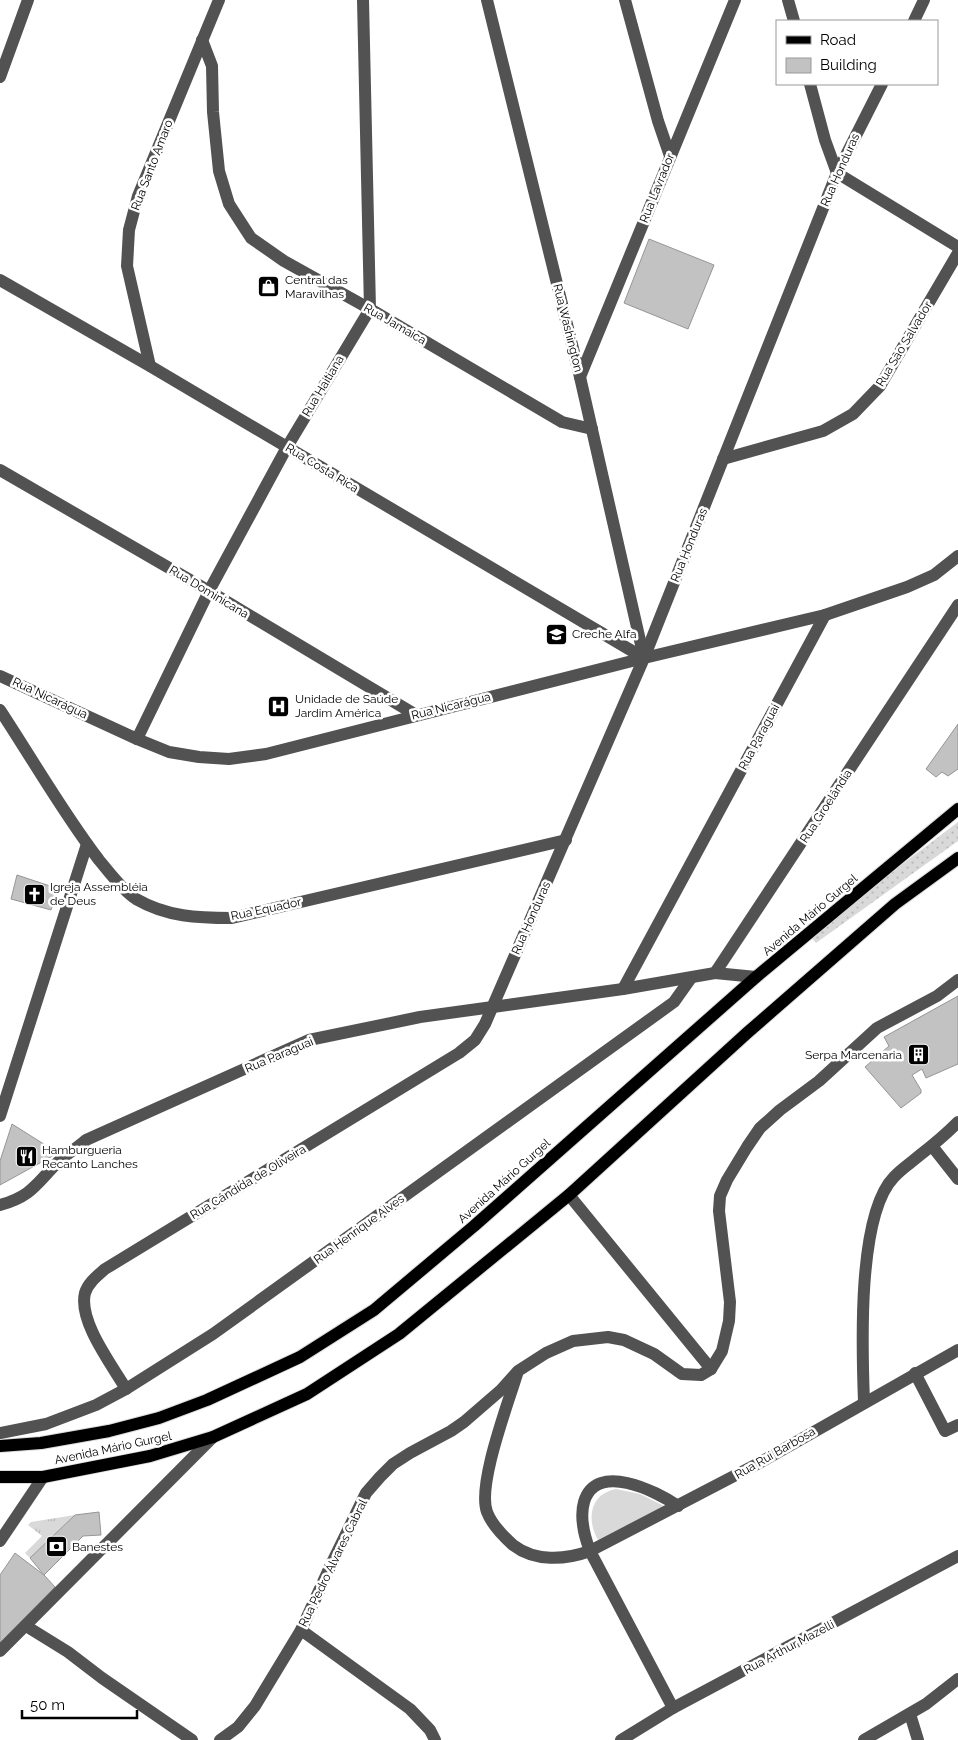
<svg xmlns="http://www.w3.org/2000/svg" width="958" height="1740" viewBox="0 0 958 1740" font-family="Raleway,sans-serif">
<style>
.grass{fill:url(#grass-tufts)}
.park{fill:#d9d9d9}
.garden{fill:url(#garden-dots)}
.building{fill:#c2c2c2;stroke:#969696}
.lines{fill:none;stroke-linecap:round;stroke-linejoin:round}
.major-casing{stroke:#dbdbdb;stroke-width:14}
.minor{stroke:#525252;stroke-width:12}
.major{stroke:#000;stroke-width:12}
.labels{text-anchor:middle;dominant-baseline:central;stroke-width:5;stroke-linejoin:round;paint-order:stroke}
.street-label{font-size:12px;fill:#000;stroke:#fff}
.poi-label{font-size:12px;fill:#000;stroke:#fff;text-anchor:start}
</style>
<defs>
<pattern id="grass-tufts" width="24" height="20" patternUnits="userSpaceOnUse" patternTransform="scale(1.25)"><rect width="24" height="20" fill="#d9d9d9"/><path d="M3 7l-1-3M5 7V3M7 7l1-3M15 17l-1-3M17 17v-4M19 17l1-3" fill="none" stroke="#b8b8b8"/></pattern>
<pattern id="garden-dots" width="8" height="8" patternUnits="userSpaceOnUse" patternTransform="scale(1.25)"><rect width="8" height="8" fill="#d9d9d9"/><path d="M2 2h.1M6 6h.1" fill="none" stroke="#b8b8b8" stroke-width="1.8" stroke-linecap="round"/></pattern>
</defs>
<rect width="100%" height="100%" fill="#fff"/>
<path class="grass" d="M75 1515 30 1558 25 1553 42 1536 28 1525 31 1522Z"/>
<path class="park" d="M616 1489 640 1494 664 1506 598 1540C586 1519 590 1494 616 1489Z"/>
<path class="garden" d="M958 822V841L816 943 809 935Z"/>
<g class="building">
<path d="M649 239 714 265 688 329 624 303Z"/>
<path d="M958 724V769L948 776 942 772 936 777 926 769Z"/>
<path d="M17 875 59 889 51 910 11 899Z"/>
<path d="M958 996V1064L926 1078 922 1069 912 1075 921 1090V1093L901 1108 865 1067 889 1046 884 1037Z"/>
<path d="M12 1124 58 1153 0 1185V1161Z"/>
<path d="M99 1512 101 1535 83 1536 44 1575 30 1558 75 1515Z"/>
<path d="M15 1553 44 1575 55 1587 0 1643V1575Z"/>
</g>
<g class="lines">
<defs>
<g id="major">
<path d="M0 1446 41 1443 109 1431 159 1418 207 1400 300 1357 374 1310 474 1226 756 977 958 809"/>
<path d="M0 1477H43L150 1456 213 1437 307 1394 399 1334 569 1195 747 1033 895 904 958 858"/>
</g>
</defs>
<use href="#major" class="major-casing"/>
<g class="minor">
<path d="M487 0 580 377 644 658"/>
<path d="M625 0 658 121 670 156"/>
<path d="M788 0 794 21"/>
<path d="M914 21 924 0"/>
<path d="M202 40 212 66 213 112 219 171 229 204 251 238 284 261 370 309 562 422 592 429"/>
<path d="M0 77 28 0"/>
<path d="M810 84 825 140 837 173 958 247"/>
<path d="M0 280 150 366 644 658"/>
<path d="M150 366 127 266 129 230 138 196 219 0"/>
<path d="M580 377 735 0"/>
<path d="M723 459 823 431 853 414 880 386 958 253"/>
<path d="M0 470 209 591 416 715"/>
<path d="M0 676 137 739 169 752 199 757 229 759 266 754 644 658 825 615 907 587 934 575 958 556"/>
<path d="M0 710C33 760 63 813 99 860 109 872 123 891 136 899 167 917 198 918 232 918L566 840"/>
<path d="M137 739 209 591 287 447 370 309 363 0"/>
<path d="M756 977 715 973 958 605"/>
<path d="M623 989 825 615"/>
<path d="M0 1116 87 844"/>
<path d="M932 1146 958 1179"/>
<path d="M569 1195 711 1369"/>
<path d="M0 1205C32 1196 36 1184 58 1162 67 1154 77 1148 86 1140L309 1040 420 1017 623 989 715 973"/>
<path d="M915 1373 945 1431 958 1425"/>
<path d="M517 1374C508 1404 477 1485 487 1512 492 1525 503 1536 513 1545 535 1562 565 1560 590 1551L759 1463 958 1350"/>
<path d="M126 1389C112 1365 78 1321 85 1293 88 1283 97 1276 105 1269L459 1053 475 1040 485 1024 644 658 837 173 882 84"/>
<path d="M864 1402C862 1349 857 1215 894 1177 901 1169 912 1162 920 1155 933 1145 946 1134 958 1122"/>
<path d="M0 1433 46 1424 96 1405 126 1389 213 1334 674 1002 691 978"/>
<path d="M0 1541 43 1477"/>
<path d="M26 1626 68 1652 102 1678 192 1740"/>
<path d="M301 1630 410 1709 430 1730 435 1740"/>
<path d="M0 1651 213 1437"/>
<path d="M673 1708 590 1551C587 1543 584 1534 583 1525 582 1518 582 1509 584 1502 596 1461 656 1491 678 1506"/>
<path d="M910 1714 918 1740"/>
<path d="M220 1740 238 1727 255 1706 301 1630 329 1569 366 1493 380 1477 393 1464 410 1453 451 1431 464 1422 501 1390 518 1371 546 1353 573 1341 608 1337 624 1340 654 1354 682 1374 701 1375 711 1369 722 1351 729 1321 730 1302 719 1211 720 1196 727 1180 747 1147 760 1128 780 1110 819 1081 877 1028 937 996 958 980"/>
<path d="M621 1740 673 1708 958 1556"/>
<path d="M864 1740 926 1704 958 1679"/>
</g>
<use href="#major" class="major"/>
</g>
<defs>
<symbol id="shop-square" viewBox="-11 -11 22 22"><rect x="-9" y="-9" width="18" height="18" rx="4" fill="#000" stroke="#fff"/><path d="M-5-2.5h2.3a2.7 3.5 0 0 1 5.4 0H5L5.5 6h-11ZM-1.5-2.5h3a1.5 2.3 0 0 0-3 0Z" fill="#fff"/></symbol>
<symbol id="school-square" viewBox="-11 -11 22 22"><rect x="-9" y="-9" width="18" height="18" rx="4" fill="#000" stroke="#fff"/><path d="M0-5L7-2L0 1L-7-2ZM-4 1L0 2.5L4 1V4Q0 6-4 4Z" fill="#fff"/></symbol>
<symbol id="hospital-square" viewBox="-11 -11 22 22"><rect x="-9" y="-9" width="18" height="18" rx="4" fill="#000" stroke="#fff"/><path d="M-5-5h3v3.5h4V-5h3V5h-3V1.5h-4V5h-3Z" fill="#fff"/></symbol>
<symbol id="church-square" viewBox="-11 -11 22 22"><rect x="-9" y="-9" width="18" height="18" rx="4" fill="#000" stroke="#fff"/><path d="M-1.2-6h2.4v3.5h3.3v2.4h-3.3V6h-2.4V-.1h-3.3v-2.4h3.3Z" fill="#fff"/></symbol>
<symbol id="building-square" viewBox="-11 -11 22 22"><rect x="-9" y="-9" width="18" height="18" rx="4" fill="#000" stroke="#fff"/><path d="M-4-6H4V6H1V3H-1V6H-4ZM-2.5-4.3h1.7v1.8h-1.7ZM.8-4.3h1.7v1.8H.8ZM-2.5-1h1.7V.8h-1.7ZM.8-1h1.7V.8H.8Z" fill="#fff"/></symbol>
<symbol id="restaurant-square" viewBox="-11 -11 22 22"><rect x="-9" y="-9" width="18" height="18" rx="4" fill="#000" stroke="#fff"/><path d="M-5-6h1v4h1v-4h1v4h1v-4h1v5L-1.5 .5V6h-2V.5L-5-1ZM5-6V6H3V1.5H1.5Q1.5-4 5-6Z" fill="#fff"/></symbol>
<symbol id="bank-square" viewBox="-11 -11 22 22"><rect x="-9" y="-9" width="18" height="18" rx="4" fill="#000" stroke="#fff"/><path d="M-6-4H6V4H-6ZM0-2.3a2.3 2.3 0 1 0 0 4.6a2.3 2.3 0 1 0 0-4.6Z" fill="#fff"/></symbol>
</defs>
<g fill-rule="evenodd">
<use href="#shop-square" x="256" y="274" width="25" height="25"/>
<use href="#school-square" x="544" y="622" width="25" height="25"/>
<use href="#hospital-square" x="266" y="694" width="25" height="25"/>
<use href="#church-square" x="22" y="882" width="25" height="25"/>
<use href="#building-square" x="906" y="1042" width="25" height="25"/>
<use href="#restaurant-square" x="14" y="1144" width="25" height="25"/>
<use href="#bank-square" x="44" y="1534" width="25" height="25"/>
</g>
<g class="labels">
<g class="street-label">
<text transform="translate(152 165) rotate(-69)">Rua Santo Amaro</text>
<text transform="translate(840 170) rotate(-66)">Rua Honduras</text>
<text transform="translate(657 188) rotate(-68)">Rua Lavrador</text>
<text transform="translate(395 324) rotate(30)">Rua Jamaica</text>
<text transform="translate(568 328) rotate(76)">Rua Washington</text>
<text transform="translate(904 344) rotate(-59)">Rua São Salvador</text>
<text transform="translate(323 386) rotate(-59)">Rua Haitiana</text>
<text transform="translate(322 468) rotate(31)">Rua Costa Rica</text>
<text transform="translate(689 545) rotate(-68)">Rua Honduras</text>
<text transform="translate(209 592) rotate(31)">Rua Dominicana</text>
<text transform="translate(50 698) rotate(25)">Rua Nicarágua</text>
<text transform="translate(451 706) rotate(-14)">Rua Nicarágua</text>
<text transform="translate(759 737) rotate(-62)">Rua Paraguai</text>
<text transform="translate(826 806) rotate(-57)">Rua Groelândia</text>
<text transform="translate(266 909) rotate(-12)">Rua Equador</text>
<text transform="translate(810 915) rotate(-40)">Avenida Mário Gurgel</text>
<text transform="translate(531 918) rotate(-66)">Rua Honduras</text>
<text transform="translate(279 1055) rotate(-23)">Rua Paraguai</text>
<text transform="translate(504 1181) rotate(-42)">Avenida Mário Gurgel</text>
<text transform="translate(248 1182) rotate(-31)">Rua Cândida de Oliveira</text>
<text transform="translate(359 1229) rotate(-36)">Rua Henrique Alves</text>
<text transform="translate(113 1448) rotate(-12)">Avenida Mário Gurgel</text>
<text transform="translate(775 1453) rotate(-30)">Rua Rui Barbosa</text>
<text transform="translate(333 1563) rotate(-64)">Rua Pedro Álvares Cabral</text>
<text transform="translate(789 1647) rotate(-28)">Rua Arthur Mazelli</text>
</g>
<g class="poi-label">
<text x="285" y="280">Central das<tspan x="285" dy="14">Maravilhas</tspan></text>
<text x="572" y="634">Creche Alfa</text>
<text x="295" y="699">Unidade de Saúde<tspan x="295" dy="14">Jardim América</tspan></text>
<text x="50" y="887">Igreja Assembléia<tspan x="50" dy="14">de Deus</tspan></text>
<text x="902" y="1055" text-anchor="end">Serpa Marcenaria</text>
<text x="42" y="1150">Hamburgueria<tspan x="42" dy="14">Recanto Lanches</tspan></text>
<text x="72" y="1547">Banestes</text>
</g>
</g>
<rect x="776" y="20" width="162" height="65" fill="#ffffff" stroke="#999999"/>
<rect x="786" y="36" width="25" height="8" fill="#000000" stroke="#999999"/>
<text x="820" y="45" font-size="15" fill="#000000">Road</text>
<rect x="786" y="58" width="25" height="15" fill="#c2c2c2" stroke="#999999"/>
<text x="820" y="70" font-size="15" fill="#000000">Building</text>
<path d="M22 1710v8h115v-8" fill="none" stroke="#000000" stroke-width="2.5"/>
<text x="30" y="1710" font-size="15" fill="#000000" stroke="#ffffff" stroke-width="4" paint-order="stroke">50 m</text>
</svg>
